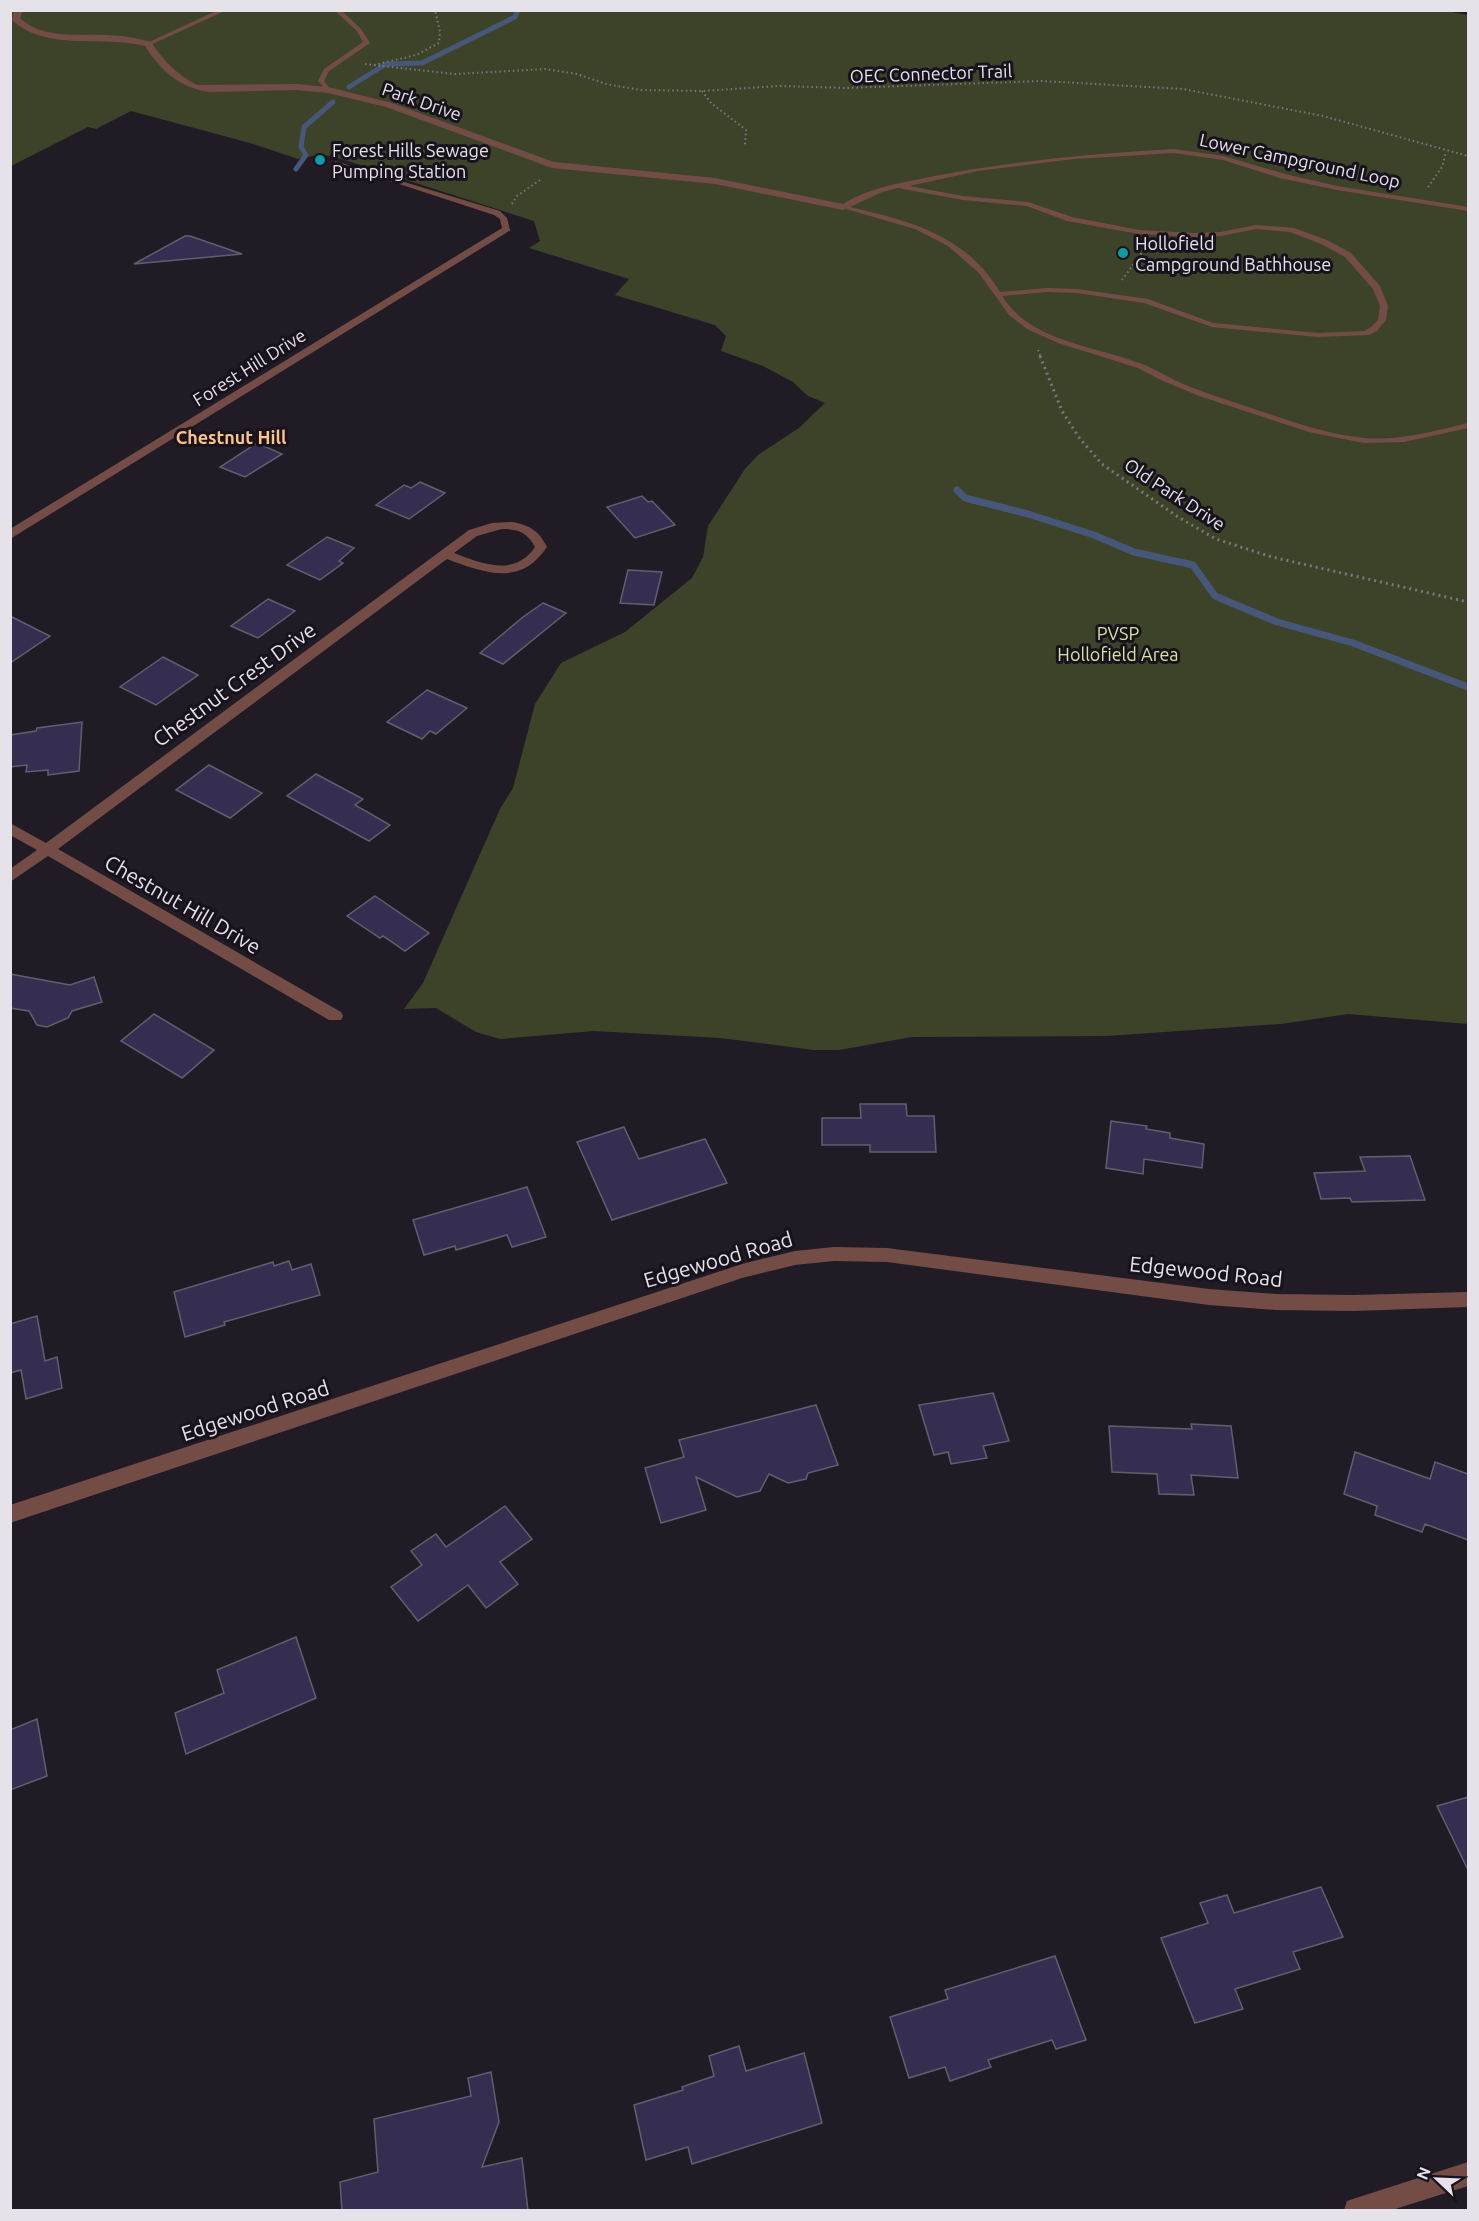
<svg xmlns="http://www.w3.org/2000/svg" width="1479" height="2221" viewBox="0 0 1479 2221" font-family="Ubuntu,sans-serif">
<style>
.green{fill:#3d4328}
.lines{fill:none;stroke-linecap:round;stroke-linejoin:round}
.stream-far1{stroke:#46577a;stroke-width:5}
.stream{stroke:#46577a;stroke-width:7}
.building{fill:#362e51;stroke:#615f6d;stroke-width:1.5}
.path-far1{stroke:#7b767f;stroke-width:2;stroke-dasharray:1.5 3;stroke-linecap:butt}
.path{stroke:#7b767f;stroke-width:3;stroke-dasharray:2 4;stroke-linecap:butt}
.service{fill:#734d45;fill-rule:evenodd}
.minor{fill:#734d45;fill-rule:evenodd}
.culture-dot{fill:#0f9aa8;stroke:#18121c;stroke-width:2}
.labels{text-anchor:middle;dominant-baseline:central;stroke-width:6;stroke-linejoin:round;paint-order:stroke}
.far-street-label{font-size:18px;fill:#e6e2e9;stroke:#18121c}
.far-poi-label{font-size:18px;fill:#e6e2e9;stroke:#18121c;text-anchor:start}
.far-neighbourhood-label{font-size:18px;font-weight:bold;fill:#fbc387;stroke:#18121c}
.far-park-label{font-size:18px;fill:#d5e49f;stroke:#18121c}
.street-label{font-size:21px;fill:#e6e2e9;stroke:#18121c}
</style>
<rect width="100%" height="100%" fill="#211b26"/>
<path class="green" d="M1442 10 1468 15V1024L1348 1014 1281 1024 1107 1036 912 1037 839 1050H814L720 1038 594 1031 500 1039 476 1032 436 1008 404 1009 423 983 500 809 513 788 535 704 561 663 625 632 692 578 703 557 708 526 745 469 758 455 799 428 825 403 808 396 793 382 763 366 721 351 726 336 715 325 615 295 629 279 529 248 540 241 534 221 332 156 317 155 298 159 250 143 131 111 96 129 88 127 11 166V11Z"/>
<g class="lines">
<g class="stream-far1">
<path d="M349 87 386 64 422 63 515 17 518 10"/>
<path d="M296 169 306 155 301 147 304 127 333 102"/>
</g>
<path class="stream" d="M957 490 965 498 1028 514 1094 535 1134 552 1193 565 1215 596 1277 622 1353 643 1468 687"/>
</g>
<g class="building">
<path d="M185 236H190L242 254 134 264Z"/>
<path d="M257 443 282 454 245 477 220 467Z"/>
<path d="M420 482 445 493 409 519 376 505 404 485 411 488Z"/>
<path d="M642 496 648 502 652 501 675 525 635 538 607 507Z"/>
<path d="M327 537 354 548 339 561 343 563 320 580 287 565Z"/>
<path d="M628 570 662 572 654 605 620 603Z"/>
<path d="M268 599 295 611 258 638 231 626Z"/>
<path d="M543 603 566 613 503 664 480 653 523 617Z"/>
<path d="M10 616 50 636 10 663Z"/>
<path d="M163 657 198 675 156 705 120 687Z"/>
<path d="M427 690 467 708 436 734 430 731 422 739 387 722Z"/>
<path d="M82 722 79 771 48 775V770L26 772 27 765 10 767V735L36 731 37 728Z"/>
<path d="M209 765 262 793 230 818 176 790Z"/>
<path d="M316 774 363 799 355 805 390 825 369 841 287 796Z"/>
<path d="M375 896 429 933 405 951 383 936 380 938 347 916Z"/>
<path d="M10 974 70 985 94 977 102 1002 72 1011 68 1018 47 1027 37 1025 29 1011 10 1008Z"/>
<path d="M154 1014 214 1050 182 1078 121 1041Z"/>
<path d="M860 1104H906L907 1116H934L936 1152H870V1145H822V1118H861Z"/>
<path d="M1111 1121 1147 1126 1146 1129 1170 1133V1138L1204 1144 1202 1168 1144 1159 1143 1174 1106 1168Z"/>
<path d="M624 1127 639 1159 705 1139 727 1183 612 1220 577 1142Z"/>
<path d="M1410 1156 1425 1200 1352 1202 1350 1198 1321 1199 1314 1173 1365 1171 1360 1157Z"/>
<path d="M527 1187 546 1237 512 1247 507 1235 456 1250 455 1246 424 1255 413 1220Z"/>
<path d="M289 1261 292 1270 311 1264 320 1295 224 1322 225 1325 185 1337 174 1292 273 1262 274 1266Z"/>
<path d="M37 1316 45 1361 57 1357 62 1388 26 1399 21 1370 10 1373V1324Z"/>
<path d="M993 1393 1009 1441 983 1446 987 1458 951 1464 948 1452 934 1455 919 1405Z"/>
<path d="M816 1405 838 1465 808 1473 806 1479 788 1483 769 1474 760 1491 737 1497 696 1477 706 1510 661 1523 645 1468 684 1457 679 1440Z"/>
<path d="M1191 1424 1231 1426 1238 1478 1191 1475 1194 1495 1159 1494 1157 1474 1112 1472 1109 1426 1192 1429Z"/>
<path d="M1355 1452 1430 1479 1435 1462 1468 1474V1540L1425 1524 1422 1532 1375 1515 1377 1506 1344 1494Z"/>
<path d="M505 1506 532 1539 500 1562 518 1584 486 1608 468 1585 418 1621 391 1587 422 1565 411 1551 436 1534 446 1547Z"/>
<path d="M296 1637 316 1698 186 1754 175 1713 224 1693 217 1670Z"/>
<path d="M37 1719 47 1776 10 1790V1730Z"/>
<path d="M1468 1797V1870L1437 1806Z"/>
<path d="M1321 1887 1343 1937 1293 1952 1300 1969 1235 1989 1243 2009 1195 2023 1161 1938 1208 1923 1200 1903 1227 1895 1234 1913Z"/>
<path d="M1055 1956 1086 2040 1056 2049 1052 2040 988 2060 991 2067 950 2081 945 2067 909 2078 890 2017 948 1999 945 1990Z"/>
<path d="M739 2046 746 2071 804 2053 822 2123 692 2164 688 2147 646 2160 634 2105 683 2090 682 2087 714 2076 709 2056Z"/>
<path d="M491 2072 499 2122 482 2167 522 2158 528 2211H342L340 2182 378 2172 374 2119 471 2096 468 2078Z"/>
</g>
<g class="lines">
<g class="path-far1">
<path d="M365 64 454 74 545 69 577 74 606 84 641 90 702 91 779 86 847 88 1041 81 1183 89 1323 116 1468 156"/>
<path d="M374 65 416 55 439 43 440 32 435 10"/>
<path d="M702 91 711 103 746 130 745 145"/>
<path d="M1428 187 1442 167 1446 152"/>
<path d="M512 204 517 196 540 180"/>
<path d="M1122 280 1144 250"/>
<path d="M1038 350 1041 358"/>
</g>
<path class="path" d="M1040 356 1062 411 1080 439 1102 464 1178 517 1216 539 1272 557 1468 602"/>
<g class="service">
<path d="M218 10H227L150 45 145 44Z"/>
<path d="M334 10H341L361 29 370 43 329 71 324 81 331 90 328 92 318 81 324 69 363 42 357 31Z"/>
<path d="M1174 149 1224 156 1285 174 1337 186 1468 207V211L1337 190 1280 178 1223 160 1174 153 1074 159 978 171 909 186 963 196 1028 202 1072 217 1139 230 1196 233 1221 232 1256 225 1294 228 1327 240 1351 253 1380 286 1388 306 1386 320 1377 331 1369 335 1318 337 1212 327 1144 303 1077 293 1047 292 1002 296C1032 343 1095 345 1142 364 1156 369 1169 378 1183 384 1205 393 1228 400 1251 408 1288 420 1326 435 1365 438 1400 441 1434 431 1468 423V428L1404 442 1364 443 1309 432 1202 397 1163 381 1138 368 1058 343 1027 329 1009 315 979 273 948 246 915 229 839 207C863 189 896 184 925 178 1007 161 1090 154 1174 149ZM898 188 963 200 1027 206 1067 221 1139 234 1196 237 1221 236 1256 229 1290 232 1321 244 1345 257 1373 289 1380 306 1378 320 1371 327 1364 331 1318 333 1213 323 1148 299 1077 289 1047 288 1000 292C966 235 910 221 850 207L882 192Z"/>
<path d="M335 161 500 211 507 218 510 230 503 232 500 219 494 215 335 163Z"/>
</g>
<g class="minor">
<path d="M14 10H23L20 18C42 39 76 34 105 35 121 35 136 38 151 42 163 60 177 75 197 85L296 84 328 87 392 103 554 162 715 178 843 204 848 207 843 210 715 184 552 168 386 107 328 93 296 90 209 92C180 88 160 70 145 46 102 35 46 52 12 20Z"/>
<path d="M502 228 511 230 10 539V529Z"/>
<path d="M512 522C530 525 539 531 547 547 520 587 485 573 447 559L58 849 341 1012 343 1016 341 1020H329L48 856 10 882V869L37 850 10 835V823L46 843 469 530 492 523ZM502 529C518 529 527 532 535 547 515 577 482 564 454 553L477 536Z"/>
<path d="M834 1247 887 1248 1209 1289 1276 1294 1354 1295 1468 1292V1307L1354 1311 1276 1310 1209 1305 887 1262 834 1261 795 1265 742 1278 10 1523V1505L742 1264 795 1251Z"/>
<path d="M1468 2162V2186L1392 2210H1344L1347 2201 1356 2198Z"/>
</g>
</g>
<g class="culture-dot">
<circle cx="320" cy="160" r="6"/>
<circle cx="1123" cy="253" r="6"/>
</g>
<g class="labels">
<g class="far-street-label">
<text transform="translate(931 73) rotate(-2)">OEC Connector Trail</text>
<text transform="translate(422 101) rotate(19)">Park Drive</text>
<text transform="translate(1300 160) rotate(12)">Lower Campground Loop</text>
<text transform="translate(249 367) rotate(-32)">Forest Hill Drive</text>
<text transform="translate(1175 494) rotate(33)">Old Park Drive</text>
</g>
<g class="far-poi-label">
<text x="332" y="150">Forest Hills Sewage<tspan x="332" dy="21">Pumping Station</tspan></text>
<text x="1135" y="243">Hollofield<tspan x="1135" dy="21">Campground Bathhouse</tspan></text>
</g>
<g class="far-neighbourhood-label">
<text x="231" y="437">Chestnut Hill</text>
</g>
<g class="far-park-label">
<text x="1118" y="633">PVSP<tspan x="1118" dy="21">Hollofield Area</tspan></text>
</g>
<g class="street-label">
<text transform="translate(234 684) rotate(-36)">Chestnut Crest Drive</text>
<text transform="translate(183 904) rotate(30)">Chestnut Hill Drive</text>
<text transform="translate(718 1259) rotate(-16)">Edgewood Road</text>
<text transform="translate(1206 1271) rotate(6)">Edgewood Road</text>
<text transform="translate(255 1410) rotate(-18)">Edgewood Road</text>
</g>
</g>
<rect width="1479" height="2221" fill="none" stroke="#e6e2e9" stroke-width="24"/>
<g transform="translate(1437 2179) rotate(293)" stroke="#18121c" stroke-width="4.5" paint-order="stroke">
<path d="M0-4.5L10 22L0 15L-10 22Z" fill="#e6e2e9"/>
<text y="-9" font-size="16" font-weight="bold" text-anchor="middle" fill="#e6e2e9">N</text>
</g>
</svg>
